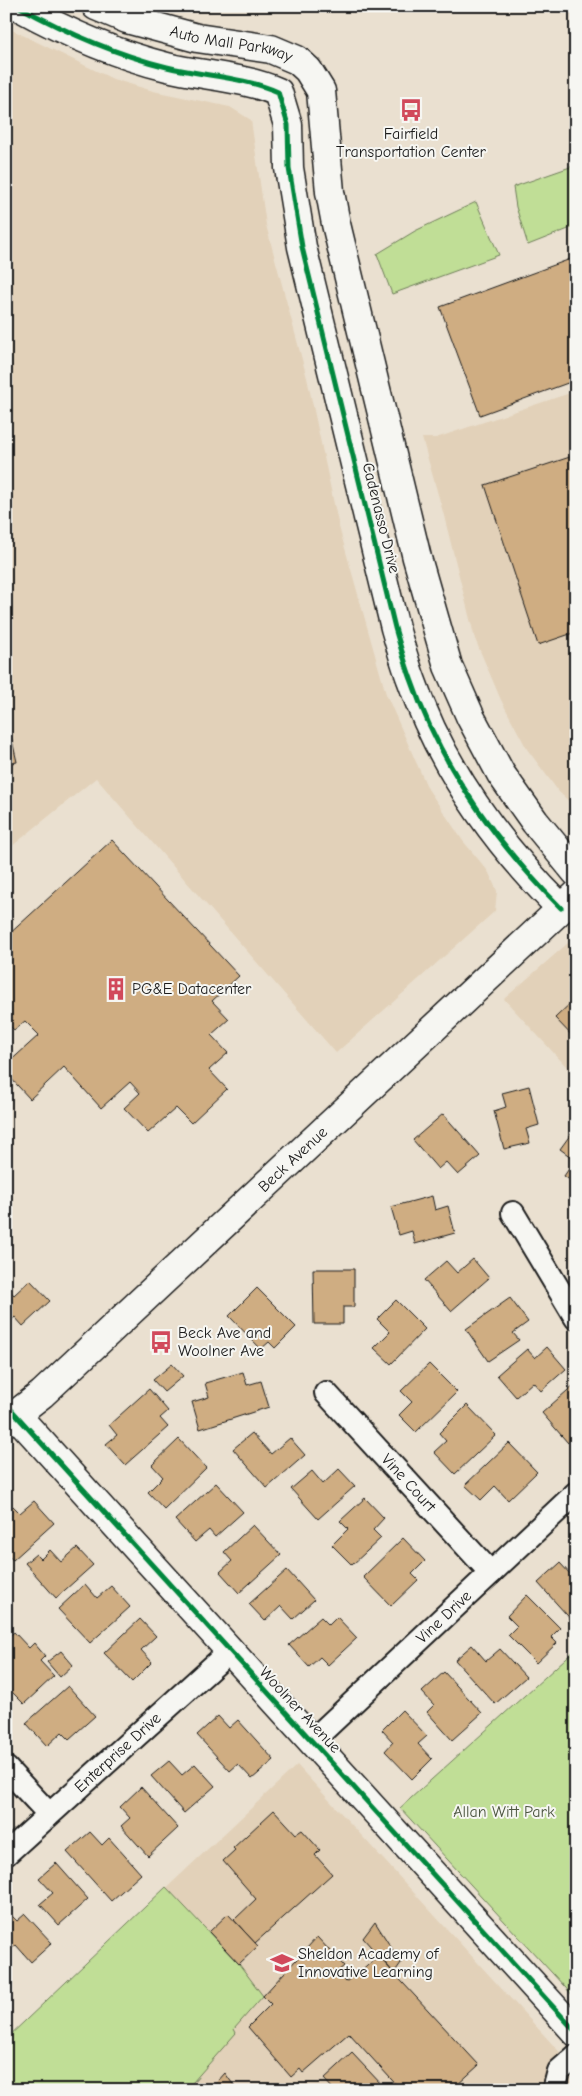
<svg xmlns="http://www.w3.org/2000/svg" width="582" height="2096" viewBox="0 0 582 2096" font-family="'Comic Neue',sans-serif">
<style>
.built{fill:#e2d1b9}
.green{fill:#c0de96;stroke:#6e7d59}
.building{fill:#cfad82;stroke:#1c1c1c}
.lines{fill:none;stroke-linecap:round;stroke-linejoin:round}
.minor-casing{stroke:#1c1c1c;stroke-width:26}
.tertiary-casing{stroke:#1c1c1c;stroke-width:31}
.minor{stroke:#f6f6f2;stroke-width:22}
.tertiary{stroke:#f6f6f2;stroke-width:28}
.cycleway-casing{stroke:#f6f6f2;stroke-width:8}
.cycleway{stroke:#00873e;stroke-width:5}
.labels{text-anchor:middle;dominant-baseline:central;stroke-width:4;stroke-linejoin:round;paint-order:stroke}
.street-label{font-size:16px;fill:#1c1c1c;stroke:#f6f6f2}
.poi-label{font-size:16px;fill:#1c1c1c;stroke:#f6f6f2;text-anchor:start}
.park-label{font-size:16px;fill:#4d5641;stroke:#f6f6f2}
</style>
<rect width="100%" height="100%" fill="#eae0d0"/>
<filter id="ink" filterUnits="userSpaceOnUse"><feTurbulence type="fractalNoise" baseFrequency=".02" numOctaves="2"/><feDisplacementMap in="SourceGraphic" scale="10" xChannelSelector="R" yChannelSelector="G"/><feConvolveMatrix kernelMatrix="1 2 1 2 8 2 1 2 1" color-interpolation-filters="sRGB"/></filter>
<g filter="url(#ink)">
<g class="built">
<path d="M6 27 113 79 153 91 230 107 251 120 266 225 307 378 339 527 386 694 428 789 463 841 488 871 497 891 495 911 336 1053 96 778 6 851Z"/>
<path d="M576 391V808L559 792 527 749 501 700 475 639 443 512 422 438H436Z"/>
<path d="M576 936V1077L504 999Z"/>
<path d="M297 1765 576 2070V2090H6V2039Z"/>
</g>
<g class="green">
<path d="M576 165V226L528 245 516 207 513 187Z"/>
<path d="M476 202 499 255 392 294 377 254 415 231Z"/>
<path d="M576 1649V1999L400 1808Z"/>
<path d="M166 1887 239 1964 263 1996 234 2029 236 2033 186 2090H6V2039Z"/>
</g>
<g class="building">
<path d="M576 257V380L480 415 440 307Z"/>
<path d="M576 455V632L538 645 485 485Z"/>
<path d="M6 714 17 762 6 764Z"/>
<path d="M112 840 239 976 212 1001 229 1019 211 1035 228 1053 209 1070 227 1089 191 1123 176 1108 148 1133 124 1108 140 1093 130 1082 101 1108 64 1067 30 1099 6 1073V1065L39 1035 25 1021 14 1030 6 1022V937Z"/>
<path d="M576 998V1040L555 1018Z"/>
<path d="M529 1086 539 1125 526 1129 530 1143 504 1149 494 1111 506 1107 502 1093Z"/>
<path d="M443 1114 480 1156 458 1175 446 1162 438 1169 413 1140Z"/>
<path d="M576 1127V1184L564 1176 575 1160 560 1149Z"/>
<path d="M432 1196 435 1210 448 1206 455 1233 415 1244 412 1231 399 1235 391 1207Z"/>
<path d="M473 1259 489 1278 451 1311 424 1280 446 1261 457 1273Z"/>
<path d="M313 1269H354V1307H343V1324H314Z"/>
<path d="M30 1280 50 1301 23 1326 15 1317 6 1325V1287L14 1295Z"/>
<path d="M257 1288 296 1327 275 1348 269 1342 261 1349 229 1316Z"/>
<path d="M510 1298 528 1322 513 1333 519 1340 488 1361 466 1329Z"/>
<path d="M396 1300 425 1329 391 1364 374 1348 390 1332 377 1319Z"/>
<path d="M547 1347 566 1369 541 1391 533 1382 516 1397 497 1375 527 1349 535 1358Z"/>
<path d="M172 1364 183 1376 164 1392 153 1380Z"/>
<path d="M429 1364 457 1392 416 1432 399 1415 412 1402 401 1391Z"/>
<path d="M243 1372 247 1385 261 1381 269 1407 200 1429 192 1402 209 1397 205 1383Z"/>
<path d="M576 1383V1436L568 1443 542 1413Z"/>
<path d="M149 1389 168 1411 160 1418 168 1427 125 1465 106 1444 117 1435 109 1425Z"/>
<path d="M467 1405 496 1435 455 1474 434 1452 446 1441 439 1433Z"/>
<path d="M252 1433 271 1454 290 1438 305 1455 267 1488 233 1449Z"/>
<path d="M179 1439 206 1468 164 1509 148 1492 163 1477 152 1465Z"/>
<path d="M509 1443 537 1472 508 1500 495 1486 481 1500 465 1485Z"/>
<path d="M339 1469 355 1486 318 1519 291 1489 312 1471 323 1484Z"/>
<path d="M216 1483 243 1512 215 1537 209 1530 195 1542 175 1520Z"/>
<path d="M365 1498 384 1518 373 1530 381 1538 352 1565 332 1545 348 1529 340 1521Z"/>
<path d="M34 1501 54 1523 13 1560 6 1554V1512L13 1506 20 1513Z"/>
<path d="M253 1525 281 1555 239 1593 220 1572 232 1561 224 1552Z"/>
<path d="M403 1538 425 1561 412 1574 418 1580 391 1606 363 1577Z"/>
<path d="M77 1548 93 1565 56 1598 25 1563 36 1554 41 1559 50 1550 61 1562Z"/>
<path d="M560 1563 572 1576 576 1572V1625L538 1583Z"/>
<path d="M287 1570 314 1600 293 1619 281 1606 265 1621 249 1604Z"/>
<path d="M85 1584 97 1598 111 1586 130 1607 90 1643 58 1609Z"/>
<path d="M527 1595 560 1628 551 1637 557 1643 536 1663 508 1635 517 1626 507 1616Z"/>
<path d="M321 1617 329 1625 337 1617 357 1638 328 1665 320 1657 309 1667 289 1645Z"/>
<path d="M140 1619 156 1636 141 1650 152 1662 132 1682 104 1653Z"/>
<path d="M14 1632 29 1648 34 1643 45 1656 40 1661 54 1676 24 1704 6 1686V1640Z"/>
<path d="M472 1645 486 1661 500 1649 526 1677 495 1704 455 1660Z"/>
<path d="M61 1651 73 1665 60 1677 47 1662Z"/>
<path d="M444 1672 482 1713 452 1740 427 1712 434 1705 422 1692Z"/>
<path d="M68 1686 95 1716 69 1739 62 1732 47 1746 26 1723Z"/>
<path d="M402 1710 427 1736 418 1744 432 1759 412 1779 385 1751 393 1742 382 1730Z"/>
<path d="M218 1716 229 1728 238 1720 274 1760 252 1779 238 1764 230 1771 197 1735Z"/>
<path d="M169 1761 182 1775 195 1764 215 1786 184 1813 151 1776Z"/>
<path d="M141 1787 178 1828 148 1856 121 1826 130 1818 120 1807Z"/>
<path d="M274 1810 296 1834 302 1830 320 1850 315 1855 332 1874 255 1943 234 1920 256 1899 223 1861 235 1850 233 1848Z"/>
<path d="M90 1832 102 1845 109 1838 141 1874 111 1901 67 1852Z"/>
<path d="M56 1863 88 1899 59 1925 40 1904 53 1893 39 1878Z"/>
<path d="M6 1910 17 1921 25 1914 52 1943 31 1962 16 1945 7 1953 6 1952Z"/>
<path d="M228 1914 258 1946 239 1964 209 1932Z"/>
<path d="M375 1922 401 1963 394 1973 363 1938Z"/>
<path d="M317 1937 344 1966 337 1972 346 1982 354 1975 356 1976 378 1956 479 2065 456 2086 458 2088 457 2090H401L349 2033 303 2073 300 2069 291 2077 248 2027 271 2004 263 1996Z"/>
<path d="M352 2053 382 2085 377 2090H334L324 2079Z"/>
<path d="M225 2073 237 2090H210Z"/>
</g>
<g class="lines">
<defs>
<g id="minor">
<path d="M513 1213 576 1318"/>
<path id="s1" d="M326 1393 491 1573"/>
<path id="s2" d="M312 1741 576 1493"/>
<path d="M6 1768 49 1814"/>
<path id="s3" d="M6 1854 230 1651"/>
<path d="M554 2090 559 2071 576 2056"/>
</g>
<g id="tertiary">
<path d="M18 6C65 32 114 54 167 67 204 76 244 77 278 92L288 125 289 168 302 247 395 628C400 645 405 663 411 679 441 767 496 843 561 908"/>
<path id="s4" d="M96 6 127 19 197 38 271 49 297 60 308 70 321 91 330 192 336 224 417 558 448 666 471 718 501 774 535 822 576 872"/>
<path d="M16 1415 576 2032"/>
<path id="s5" d="M6 1422 42 1394 576 895"/>
</g>
</defs>
<use href="#minor" class="minor-casing"/>
<use href="#tertiary" class="tertiary-casing"/>
<use href="#minor" class="minor"/>
<use href="#tertiary" class="tertiary"/>
<defs>
<g id="cycleway">
<path d="M18 6C65 32 114 54 167 67 204 76 244 77 278 92L288 125 289 168 302 247 395 628C400 645 405 663 411 679 441 767 496 843 561 908"/>
<path d="M6 1404 576 2032"/>
</g>
</defs>
<use href="#cycleway" class="cycleway-casing"/>
<use href="#cycleway" class="cycleway"/>
</g>
</g>
<defs>
<symbol id="bus-bare" viewBox="-9 -9 18 18"><path d="M-5-6H5V4H4V6H2V4H-2V6H-4V4H-5ZM-3.5-4V0h7V-4ZM-3.5 1.2v1.5H-2V1.2ZM2 1.2v1.5H3.5V1.2Z" fill="#d1495b" stroke="#f6f6f2" stroke-width="2.5" paint-order="stroke"/></symbol>
<symbol id="building-bare" viewBox="-9 -9 18 18"><path d="M-4-6H4V6H1V3H-1V6H-4ZM-2.5-4.3h1.7v1.8h-1.7ZM.8-4.3h1.7v1.8H.8ZM-2.5-1h1.7V.8h-1.7ZM.8-1h1.7V.8H.8Z" fill="#d1495b" stroke="#f6f6f2" stroke-width="2.5" paint-order="stroke"/></symbol>
<symbol id="school-bare" viewBox="-9 -9 18 18"><path d="M0-5L7-2L0 1L-7-2ZM-4 1L0 2.5L4 1V4Q0 6-4 4Z" fill="#d1495b" stroke="#f6f6f2" stroke-width="2.5" paint-order="stroke"/></symbol>
</defs>
<g fill-rule="evenodd">
<use href="#bus-bare" x="395" y="94" width="32" height="32"/>
<use href="#building-bare" x="100" y="973" width="32" height="32"/>
<use href="#bus-bare" x="145" y="1326" width="32" height="32"/>
<use href="#school-bare" x="266" y="1947" width="32" height="32"/>
</g>
<g class="labels">
<g class="street-label">
<text stroke="none"><textPath href="#s4" startOffset="141">Auto Mall Parkway</textPath></text>
<text transform="translate(381 518) rotate(76)">Cadenasso Drive</text>
<text stroke="none"><textPath href="#s5" startOffset="389">Beck Avenue</textPath></text>
<text stroke="none"><textPath href="#s1" startOffset="122">Vine Court</textPath></text>
<text stroke="none"><textPath href="#s2" startOffset="181">Vine Drive</textPath></text>
<text transform="translate(300 1710) rotate(47)">Woolner Avenue</text>
<text stroke="none"><textPath href="#s3" startOffset="151">Enterprise Drive</textPath></text>
</g>
<g class="poi-label">
<text x="411" y="134" text-anchor="middle">Fairfield<tspan x="411" dy="18">Transportation Center</tspan></text>
<text x="132" y="989">PG&amp;E Datacenter</text>
<text x="178" y="1333">Beck Ave and<tspan x="178" dy="18">Woolner Ave</tspan></text>
<text x="298" y="1954">Sheldon Academy of<tspan x="298" dy="18">Innovative Learning</tspan></text>
</g>
<g class="park-label">
<text x="504" y="1812">Allan Witt Park</text>
</g>
</g>
<rect width="582" height="2096" fill="none" stroke="#f6f6f2" stroke-width="25"/>
<rect x="12" y="12" width="557" height="2071" fill="none" stroke="#1c1c1c" stroke-width="2" filter="url(#ink)"/>
</svg>
